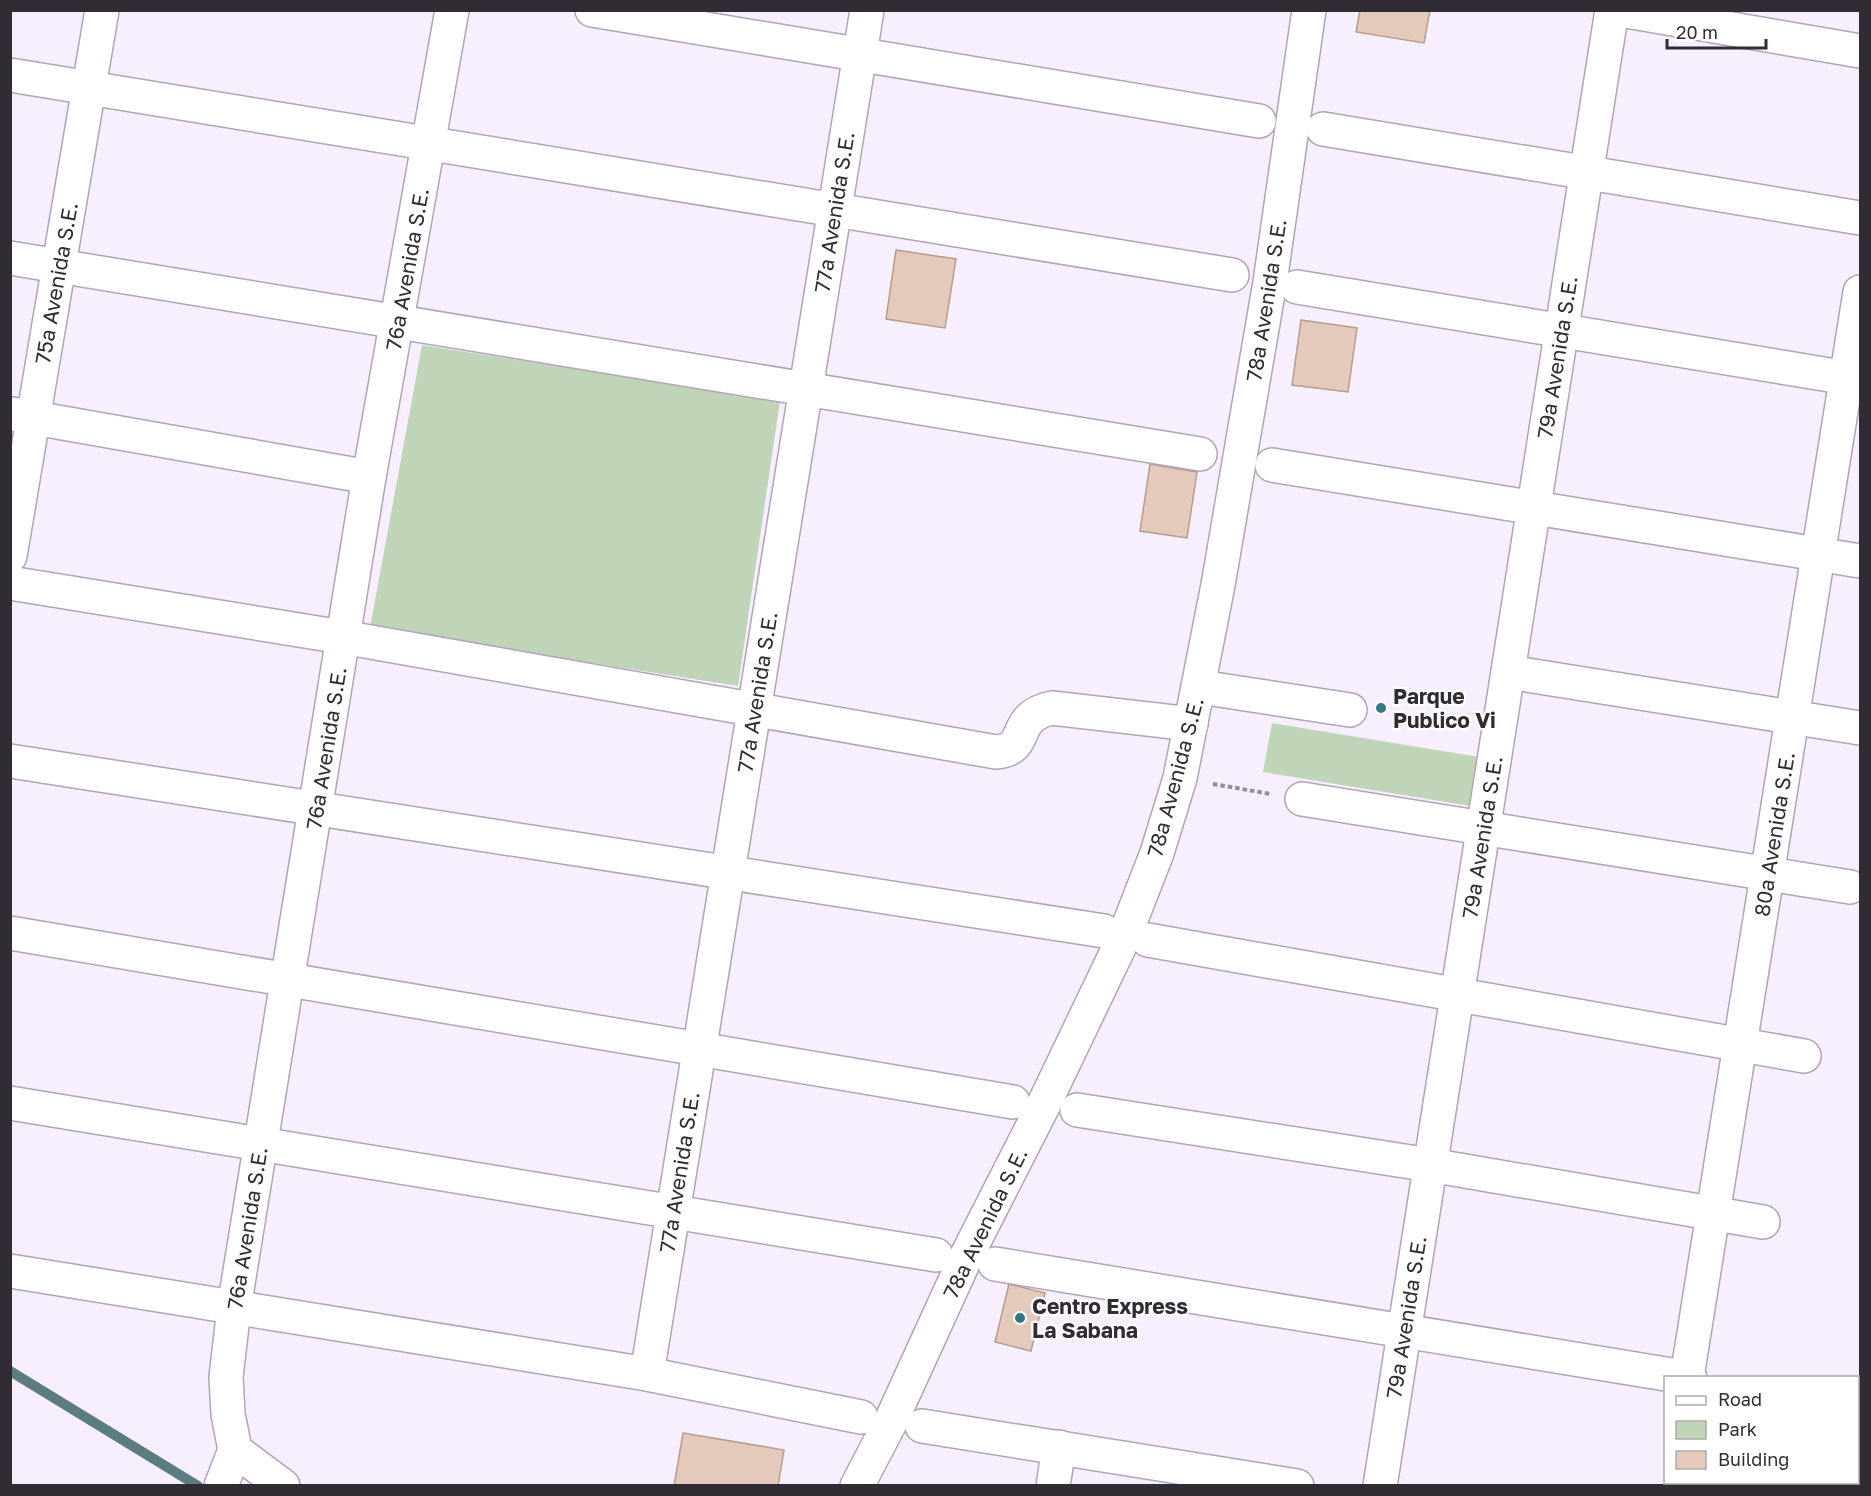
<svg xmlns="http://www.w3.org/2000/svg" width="1871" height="1496" viewBox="0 0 1871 1496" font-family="'Golos Text',sans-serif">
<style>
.green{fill:#c0d5b8}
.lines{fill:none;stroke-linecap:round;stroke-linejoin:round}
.stream{stroke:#5b7c80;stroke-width:10}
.building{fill:#e4caba;stroke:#b59c8d;stroke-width:1.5}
.minor-casing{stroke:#b1a3ba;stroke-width:36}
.path{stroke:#948d99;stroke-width:4;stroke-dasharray:4.5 3;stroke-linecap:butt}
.minor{stroke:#fff;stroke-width:33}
.poi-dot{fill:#347688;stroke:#fff;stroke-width:2}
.labels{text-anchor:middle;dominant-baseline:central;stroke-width:4.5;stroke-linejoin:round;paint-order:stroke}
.street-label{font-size:21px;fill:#312b34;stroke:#fff}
.poi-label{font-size:21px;font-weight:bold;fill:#312b34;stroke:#fff;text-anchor:start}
</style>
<rect width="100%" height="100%" fill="#f8effe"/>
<g class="green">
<path d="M422 345 780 401 738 686 370 628Z"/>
<path d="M1272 723 1479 757 1470 806 1263 772Z"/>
</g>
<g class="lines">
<path class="stream" d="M10 1371 198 1486"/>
</g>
<g class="building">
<path d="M1360 10H1430L1424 43 1356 32Z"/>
<path d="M896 250 956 259 945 328 886 319Z"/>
<path d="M1301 320 1357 328 1348 392 1292 385Z"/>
<path d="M1150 464 1197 472 1187 538 1140 531Z"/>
<path d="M1009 1284 1045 1293 1031 1351 995 1342Z"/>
<path d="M683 1433 784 1450 778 1486H674Z"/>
</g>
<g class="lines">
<defs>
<g id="minor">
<path d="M592 10 1259 121"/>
<path d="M1620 10 1860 51"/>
<path d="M10 75 1232 275"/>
<path d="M1323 129 1860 218"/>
<path d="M10 258 1200 454"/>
<path d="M1297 287 1860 380"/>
<path d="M12 414 369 477"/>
<path d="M1272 465 1860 561"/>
<path d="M10 556 102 10"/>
<path d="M10 583 342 637 996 752C1032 749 1009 717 1052 708L1191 724"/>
<path d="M1508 672 1860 728"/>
<path d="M1200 687 1350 710"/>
<path d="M10 761 1104 931"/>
<path d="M1302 799 1850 887"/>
<path d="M10 933 1013 1102"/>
<path d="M1148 940 1804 1056"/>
<path d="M10 1103 936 1255"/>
<path d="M1077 1110 1430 1165 1763 1222"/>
<path d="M995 1264 1690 1378"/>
<path d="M10 1271 647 1374 861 1417"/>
<path d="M647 1374 867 10"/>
<path d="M1687 1377 1860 292"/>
<path d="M922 1426 1297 1486"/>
<path d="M235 1450 283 1486"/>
<path d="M221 1486 235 1450 228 1414 226 1377 234 1308 369 477 452 10"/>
<path d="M857 1486 891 1421 965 1259 1043 1106 1125 935 1157 853 1180 778 1218 585 1270 282 1309 10"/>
<path d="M1053 1486 1059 1447"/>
<path d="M1380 1486 1612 10"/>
</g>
</defs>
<use href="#minor" class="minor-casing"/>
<path class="path" d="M1213 784 1271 794"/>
<use href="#minor" class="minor"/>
</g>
<g class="poi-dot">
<circle cx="1381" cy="708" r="6"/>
<circle cx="1020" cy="1318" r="6"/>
</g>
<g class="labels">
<g class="street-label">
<text transform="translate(834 212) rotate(-81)">77a Avenida S.E.</text>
<text transform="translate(407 269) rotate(-80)">76a Avenida S.E.</text>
<text transform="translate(56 283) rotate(-80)">75a Avenida S.E.</text>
<text transform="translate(1266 300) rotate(-81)">78a Avenida S.E.</text>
<text transform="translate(1557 357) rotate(-81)">79a Avenida S.E.</text>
<text transform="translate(757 692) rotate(-81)">77a Avenida S.E.</text>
<text transform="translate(326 748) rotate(-81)">76a Avenida S.E.</text>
<text transform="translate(1175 777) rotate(-75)">78a Avenida S.E.</text>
<text transform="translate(1774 834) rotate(-81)">80a Avenida S.E.</text>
<text transform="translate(1482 837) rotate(-81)">79a Avenida S.E.</text>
<text transform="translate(679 1172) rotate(-81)">77a Avenida S.E.</text>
<text transform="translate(985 1223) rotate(-64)">78a Avenida S.E.</text>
<text transform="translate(247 1228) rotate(-81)">76a Avenida S.E.</text>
<text transform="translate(1406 1317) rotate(-81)">79a Avenida S.E.</text>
</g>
<g class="poi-label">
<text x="1393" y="696">Parque<tspan x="1393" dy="24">Publico Vi</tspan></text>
<text x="1032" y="1306">Centro Express<tspan x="1032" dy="24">La Sabana</tspan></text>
</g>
</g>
<rect width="1871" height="1496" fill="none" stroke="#312b34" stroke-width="24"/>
<rect x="1664" y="1376" width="195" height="108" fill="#ffffff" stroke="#adaaae" stroke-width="1.5"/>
<rect x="1676" y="1396" width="30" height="9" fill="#ffffff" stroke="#adaaae" stroke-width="1.5"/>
<text x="1718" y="1406" font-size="18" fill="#312b34">Road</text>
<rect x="1676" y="1421" width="30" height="18" fill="#c0d5b8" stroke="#adaaae" stroke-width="1.5"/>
<text x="1718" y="1436" font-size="18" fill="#312b34">Park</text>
<rect x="1676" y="1451" width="30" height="18" fill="#e4caba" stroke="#adaaae" stroke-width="1.5"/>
<text x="1718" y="1466" font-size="18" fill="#312b34">Building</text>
<path d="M1667 39v9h99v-9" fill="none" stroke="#312b34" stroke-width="3"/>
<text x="1676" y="39" font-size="18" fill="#312b34" stroke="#ffffff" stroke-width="4.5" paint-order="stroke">20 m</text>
</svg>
